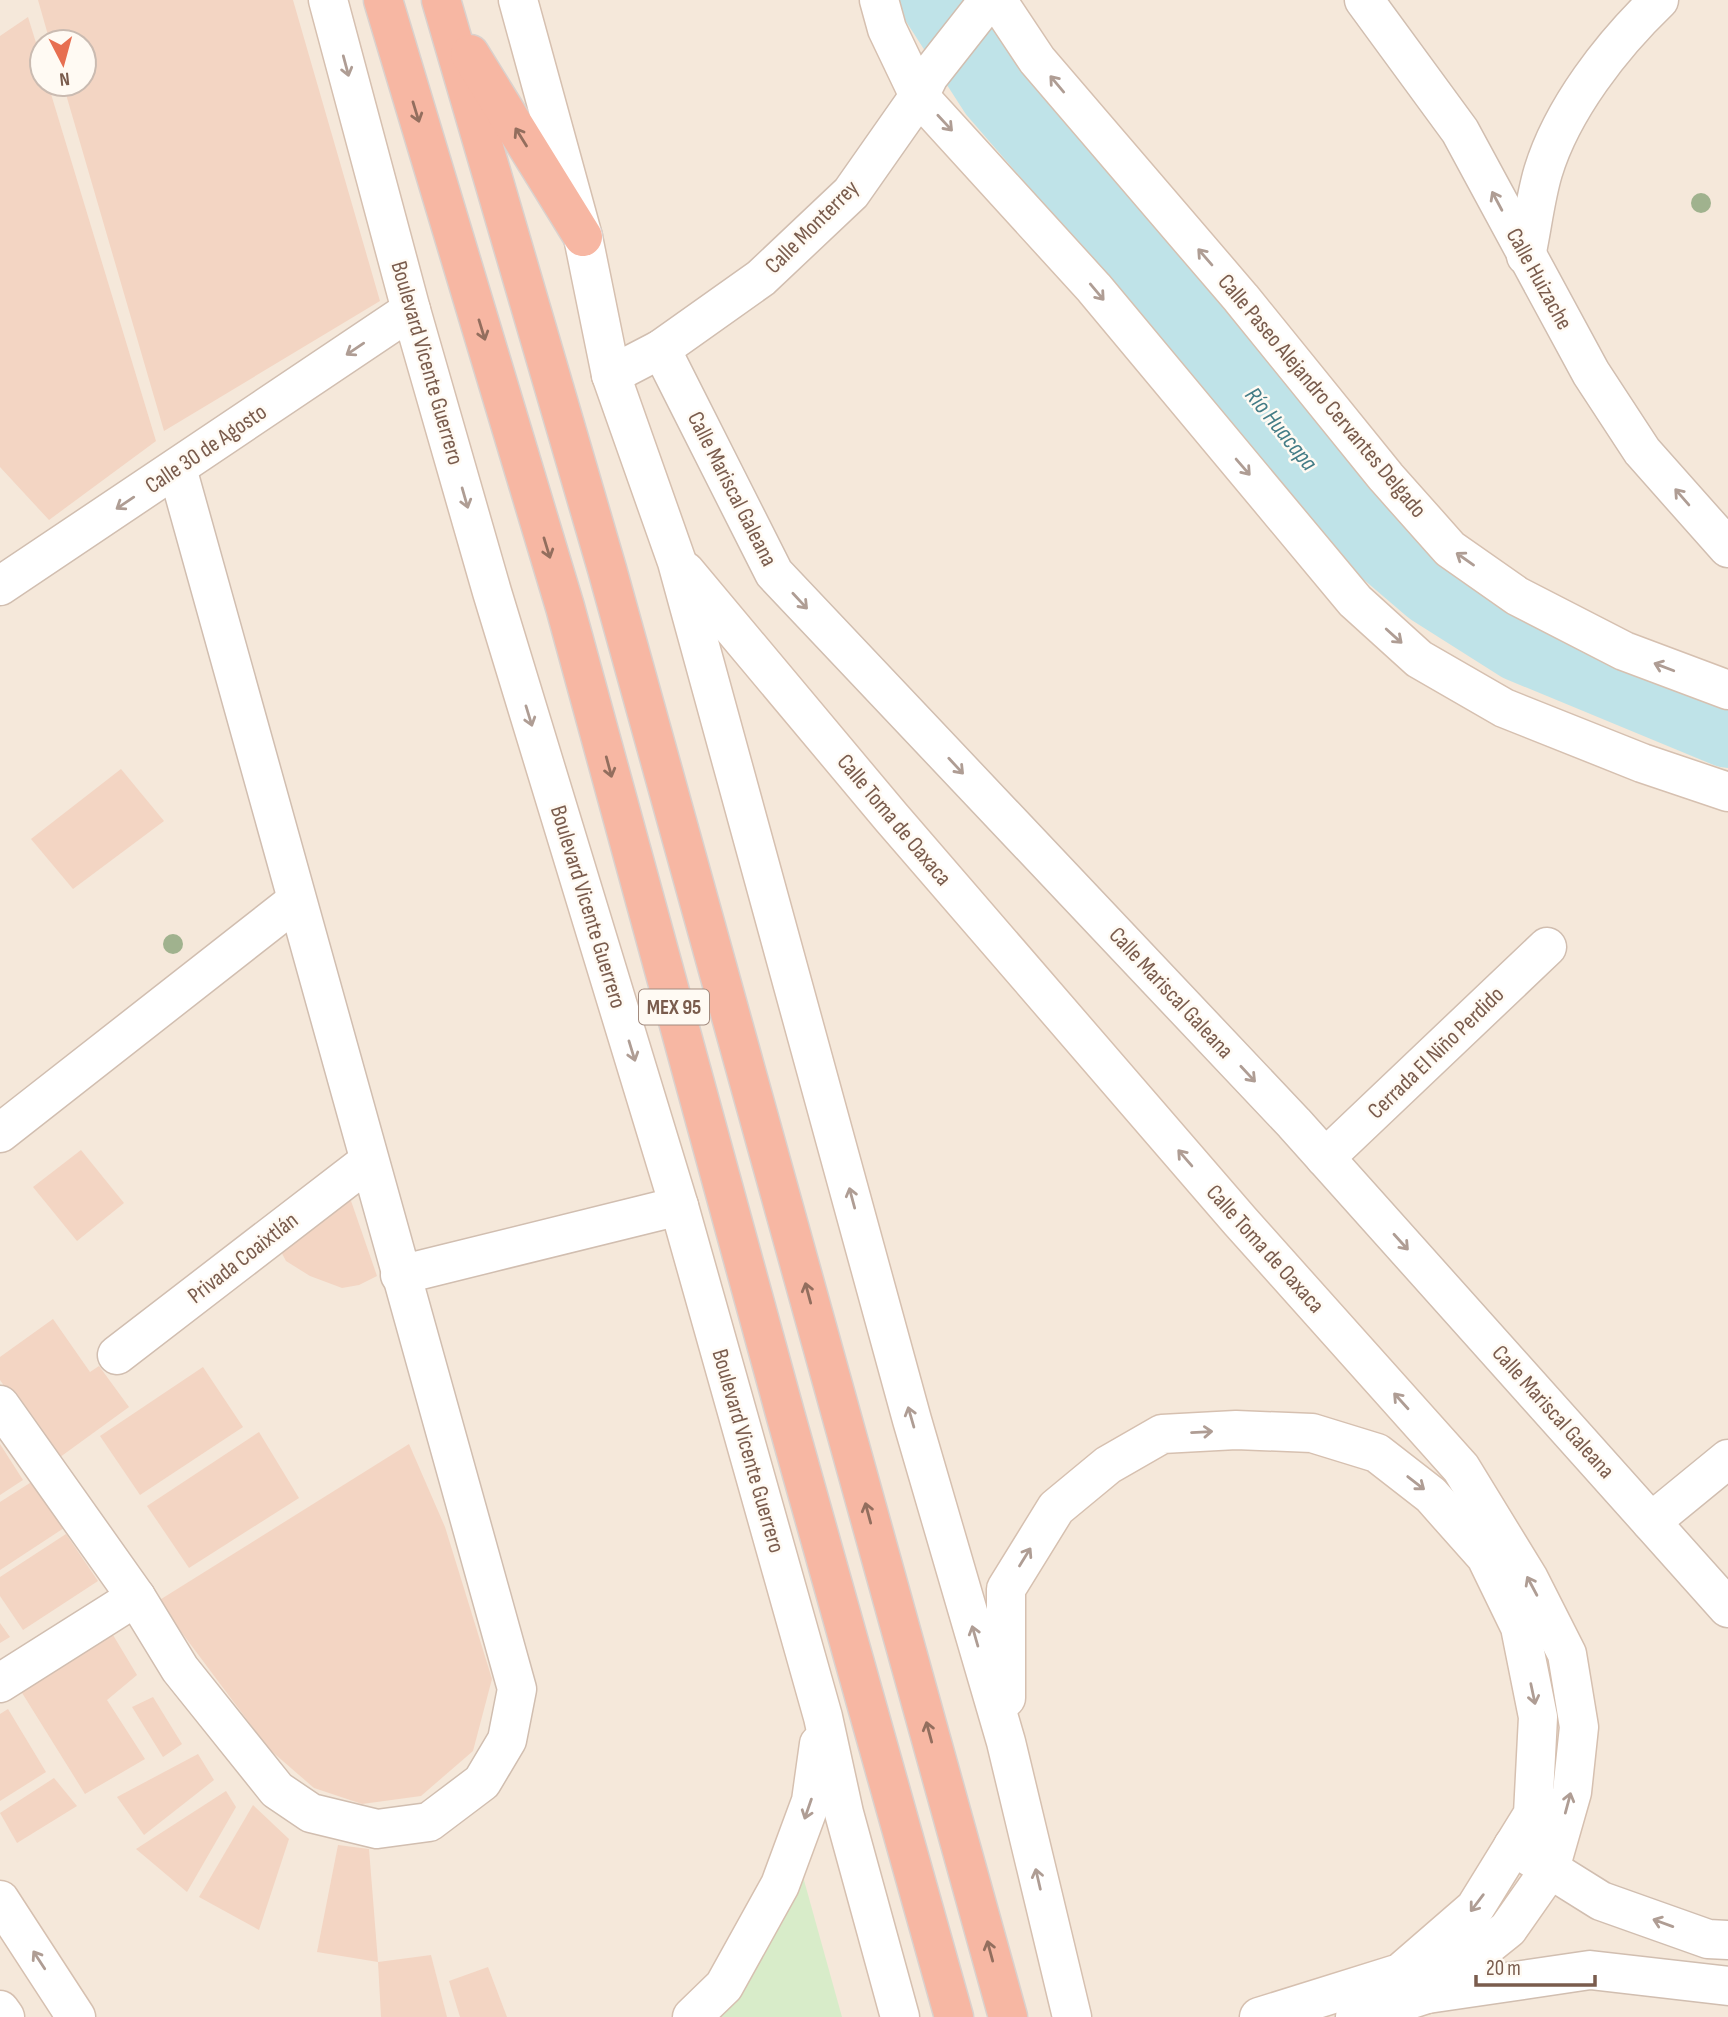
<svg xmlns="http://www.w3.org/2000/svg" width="1728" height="2017" viewBox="0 0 1728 2017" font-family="'Sofia Sans Condensed',sans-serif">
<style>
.residential{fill:#f5e8da;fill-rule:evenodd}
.green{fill:#d8ecc9}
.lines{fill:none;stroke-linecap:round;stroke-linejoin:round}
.river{stroke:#bfe3e8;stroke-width:72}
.building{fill:#f3d5c3}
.street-casing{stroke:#d1beb0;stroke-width:41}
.secondary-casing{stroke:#d6c0b0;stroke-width:41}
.highway-casing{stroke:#dad1cd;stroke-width:41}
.street{stroke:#fff;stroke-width:38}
.secondary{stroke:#fff;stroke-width:38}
.highway{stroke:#f7b7a3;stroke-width:38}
.tree{fill:#a0b28e}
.oneway{stroke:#af9d94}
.oneway2{stroke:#936e5e}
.labels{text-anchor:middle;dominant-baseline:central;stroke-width:5;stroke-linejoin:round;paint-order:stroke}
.shield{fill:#fffaf3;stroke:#a28b7f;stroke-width:2}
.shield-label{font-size:21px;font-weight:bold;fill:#7a5c4d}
.street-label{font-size:23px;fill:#7a5c4d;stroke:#fffaf3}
.water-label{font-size:24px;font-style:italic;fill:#437c86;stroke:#fffaf3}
</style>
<rect width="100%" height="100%" fill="#fdf6ec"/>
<path class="residential" d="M0 0H1728V2017H0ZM42 42H84V84H42Z"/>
<path class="green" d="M797 1855 842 2017H695Z"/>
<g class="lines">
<path class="river" d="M935 0 995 93 1213 344 1312 463 1368 536 1430 589 1520 646 1728 732"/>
</g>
<g class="building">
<path d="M38 0H293L380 301 164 431 63 84H84V42H50Z"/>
<path d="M28 17 42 62V84H48L156 441 49 520 0 467V36Z"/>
<path d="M121 769 164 821 73 889 31 839Z"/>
<path d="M81 1150 124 1203 77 1241 33 1187Z"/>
<path d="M349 1195 377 1276 359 1285 342 1288 310 1276 286 1261 279 1248Z"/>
<path d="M53 1319 90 1372 99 1366 129 1407 56 1460 0 1380V1357Z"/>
<path d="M203 1367 243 1427 140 1495 100 1436Z"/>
<path d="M259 1432 299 1498 189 1568 147 1506Z"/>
<path d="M0 1444 23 1480 0 1495Z"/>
<path d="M409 1444 445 1527 492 1679 473 1751 421 1796 362 1804 314 1788 269 1749 158 1601Z"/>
<path d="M33 1481 64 1528 0 1570V1502Z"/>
<path d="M66 1534 98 1581 23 1630 0 1596V1577Z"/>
<path d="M0 1623 10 1637 0 1643Z"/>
<path d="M113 1635 137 1675 107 1700 145 1759 85 1794 19 1688Z"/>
<path d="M153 1697 182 1744 163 1757 132 1707Z"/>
<path d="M8 1709 46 1772 0 1801V1714Z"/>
<path d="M198 1754 214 1780 144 1835 117 1797Z"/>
<path d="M54 1778 77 1806 17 1843 0 1813Z"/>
<path d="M226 1791 236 1807 187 1892 136 1849Z"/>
<path d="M253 1805 289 1839 259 1930 199 1897Z"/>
<path d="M338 1845 369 1849 378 1962 317 1952Z"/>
<path d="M431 1955 447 2017H381L378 1962Z"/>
<path d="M488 1967 507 2017H460L449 1981Z"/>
</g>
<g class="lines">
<defs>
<g id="street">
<path d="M1364 0 1460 131 1591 373 1642 451 1728 548"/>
<path d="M1526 256C1532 229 1535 199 1543 172 1562 109 1612 45 1659 0"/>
<path d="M661 349 774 573 1294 1123 1728 1608"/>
<path d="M611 375 661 349 761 278 851 193 919 96 929 76 984 6 993 0"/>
<path d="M0 586 411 310"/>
<path d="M0 1133 296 901"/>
<path d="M1325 1158 1547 947"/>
<path d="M400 1275 679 1206"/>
<path d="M117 1355 369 1161"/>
<path d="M0 1405 136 1597 180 1669 277 1790 311 1813 377 1829 429 1822 482 1782 507 1740 517 1689 177 468"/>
<path d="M1651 1522 1728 1459"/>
<path d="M0 1683 136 1597"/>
<path d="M1513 1846 1601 1901 1708 1939 1728 1940"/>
<path d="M1415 1985 1427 1994 1590 1970 1728 1986"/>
</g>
<g id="secondary">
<path d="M328 0 411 310 492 592 679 1206 823 1717 844 1813 900 2017"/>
<path d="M518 0 583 237 611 375 677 562 912 1420 1006 1742 1072 2017"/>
<path d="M879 0 887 29 919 96 1094 288 1355 601 1419 659 1504 708 1642 763 1728 792"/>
<path d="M997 0 1037 60 1241 298 1386 477 1450 549 1517 596 1624 651 1728 690"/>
<path d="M685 571 891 817 1240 1221 1461 1468 1529 1579 1567 1654 1579 1727 1572 1792 1550 1869 1508 1929 1427 1994 1355 2017"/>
<path d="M1006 1698V1589L1056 1508 1108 1465 1162 1434 1236 1430 1312 1433 1377 1453 1431 1495 1486 1557 1520 1627 1538 1717 1533 1814 1475 1908 1400 1973 1259 2017"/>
<path d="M0 1900 76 2017"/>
<path d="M0 2010 5 2017"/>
<path d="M692 2017 724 1986 780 1885 811 1801 819 1744"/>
</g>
<g id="highway">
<path d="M383 0 565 607 786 1417 954 2017"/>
<path d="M441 0 607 569 1008 2017"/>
<path d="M470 54 583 237"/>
</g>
</defs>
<use href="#street" class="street-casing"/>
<use href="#secondary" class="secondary-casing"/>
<use href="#highway" class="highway-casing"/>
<use href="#street" class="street"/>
<use href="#secondary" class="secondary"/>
<use href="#highway" class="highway"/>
</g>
<g class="tree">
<circle cx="1701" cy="203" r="10"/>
<circle cx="173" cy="944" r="10"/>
</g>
<defs><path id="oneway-shaft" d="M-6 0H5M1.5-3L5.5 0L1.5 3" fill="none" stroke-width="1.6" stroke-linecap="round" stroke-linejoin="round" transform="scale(1.75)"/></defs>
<g class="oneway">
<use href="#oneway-shaft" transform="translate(346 66) rotate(75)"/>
<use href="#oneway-shaft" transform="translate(1057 84) rotate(-130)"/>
<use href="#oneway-shaft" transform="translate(945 123) rotate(47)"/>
<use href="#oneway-shaft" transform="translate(1497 201) rotate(-118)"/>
<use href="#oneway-shaft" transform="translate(1205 257) rotate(-131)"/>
<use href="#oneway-shaft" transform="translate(1097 292) rotate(50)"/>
<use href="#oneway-shaft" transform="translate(355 349) rotate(146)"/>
<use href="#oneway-shaft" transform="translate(1243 467) rotate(49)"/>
<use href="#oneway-shaft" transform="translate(1682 497) rotate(-131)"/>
<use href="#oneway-shaft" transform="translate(465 498) rotate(74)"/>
<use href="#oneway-shaft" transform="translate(125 503) rotate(146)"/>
<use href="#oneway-shaft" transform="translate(1465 559) rotate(-145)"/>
<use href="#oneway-shaft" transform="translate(800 601) rotate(47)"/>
<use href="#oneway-shaft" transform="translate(1394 636) rotate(42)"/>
<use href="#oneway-shaft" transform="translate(1664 667) rotate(-159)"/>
<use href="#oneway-shaft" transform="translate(529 716) rotate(73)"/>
<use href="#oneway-shaft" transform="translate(956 766) rotate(47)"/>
<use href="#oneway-shaft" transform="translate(632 1051) rotate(73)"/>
<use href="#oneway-shaft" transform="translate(1248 1074) rotate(47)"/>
<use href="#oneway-shaft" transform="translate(1185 1158) rotate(-131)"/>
<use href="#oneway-shaft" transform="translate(852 1198) rotate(-105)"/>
<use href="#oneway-shaft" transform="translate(1401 1242) rotate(48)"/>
<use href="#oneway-shaft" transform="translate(1401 1401) rotate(-132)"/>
<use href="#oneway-shaft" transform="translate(911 1417) rotate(-106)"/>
<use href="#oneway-shaft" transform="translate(1202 1432) rotate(-3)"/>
<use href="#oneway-shaft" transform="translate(1416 1483) rotate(38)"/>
<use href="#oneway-shaft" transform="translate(1025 1557) rotate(-58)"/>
<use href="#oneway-shaft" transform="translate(1532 1586) rotate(-118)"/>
<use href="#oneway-shaft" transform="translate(975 1636) rotate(-106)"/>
<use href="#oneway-shaft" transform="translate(1533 1694) rotate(78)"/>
<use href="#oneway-shaft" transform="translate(1568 1803) rotate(-75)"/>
<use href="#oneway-shaft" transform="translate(808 1809) rotate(109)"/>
<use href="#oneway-shaft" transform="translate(1038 1879) rotate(-103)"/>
<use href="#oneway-shaft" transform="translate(1477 1903) rotate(127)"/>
<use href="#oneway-shaft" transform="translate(1663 1923) rotate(-160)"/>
<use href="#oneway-shaft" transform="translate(39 1960) rotate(-123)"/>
</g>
<g class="oneway2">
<use href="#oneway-shaft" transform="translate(416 112) rotate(73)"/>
<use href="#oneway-shaft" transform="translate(521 137) rotate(-122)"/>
<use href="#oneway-shaft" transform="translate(482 330) rotate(73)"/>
<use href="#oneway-shaft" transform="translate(547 548) rotate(73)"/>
<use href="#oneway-shaft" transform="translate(609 767) rotate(75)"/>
<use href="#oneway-shaft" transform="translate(808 1293) rotate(-105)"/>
<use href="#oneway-shaft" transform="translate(868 1513) rotate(-105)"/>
<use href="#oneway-shaft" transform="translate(929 1732) rotate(-105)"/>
<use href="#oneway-shaft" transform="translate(990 1951) rotate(-105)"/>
</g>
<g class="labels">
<rect class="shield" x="639" y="989.5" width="70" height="35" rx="5"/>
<g class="shield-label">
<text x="674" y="1007">MEX 95</text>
</g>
<g class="street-label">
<text transform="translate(812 227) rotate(-45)">Calle Monterrey</text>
<text transform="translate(1539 279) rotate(61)">Calle Huizache</text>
<text transform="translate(427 363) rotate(74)">Boulevard Vicente Guerrero</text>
<text transform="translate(1322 396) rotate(50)">Calle Paseo Alejandro Cervantes Delgado</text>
<text transform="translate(206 449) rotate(-34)">Calle 30 de Agosto</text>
<text transform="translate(732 489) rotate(63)">Calle Mariscal Galeana</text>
<text transform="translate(894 820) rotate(50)">Calle Toma de Oaxaca</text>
<text transform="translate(588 907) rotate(73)">Boulevard Vicente Guerrero</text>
<text transform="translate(1171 993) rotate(47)">Calle Mariscal Galeana</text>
<text transform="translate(1436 1053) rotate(-44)">Cerrada El Niño Perdido</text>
<text transform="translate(1265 1249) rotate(48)">Calle Toma de Oaxaca</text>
<text transform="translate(243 1258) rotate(-38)">Privada Coaixtlán</text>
<text transform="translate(1553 1412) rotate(48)">Calle Mariscal Galeana</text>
<text transform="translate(748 1451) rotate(74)">Boulevard Vicente Guerrero</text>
</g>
<g class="water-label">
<text transform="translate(1281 429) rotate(51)">Río Huacapa</text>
</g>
</g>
<g transform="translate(63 63) rotate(174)"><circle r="33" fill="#fffaf3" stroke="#cabbb1" stroke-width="2"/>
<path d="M0-5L12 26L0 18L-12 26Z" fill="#e76f51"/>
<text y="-10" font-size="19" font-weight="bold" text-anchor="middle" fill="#7a5c4d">N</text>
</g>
<path d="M1476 1975v10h119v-10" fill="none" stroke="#7a5c4d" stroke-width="3.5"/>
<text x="1486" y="1975" font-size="21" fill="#7a5c4d" stroke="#fffaf3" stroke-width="5" paint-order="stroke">20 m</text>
</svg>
